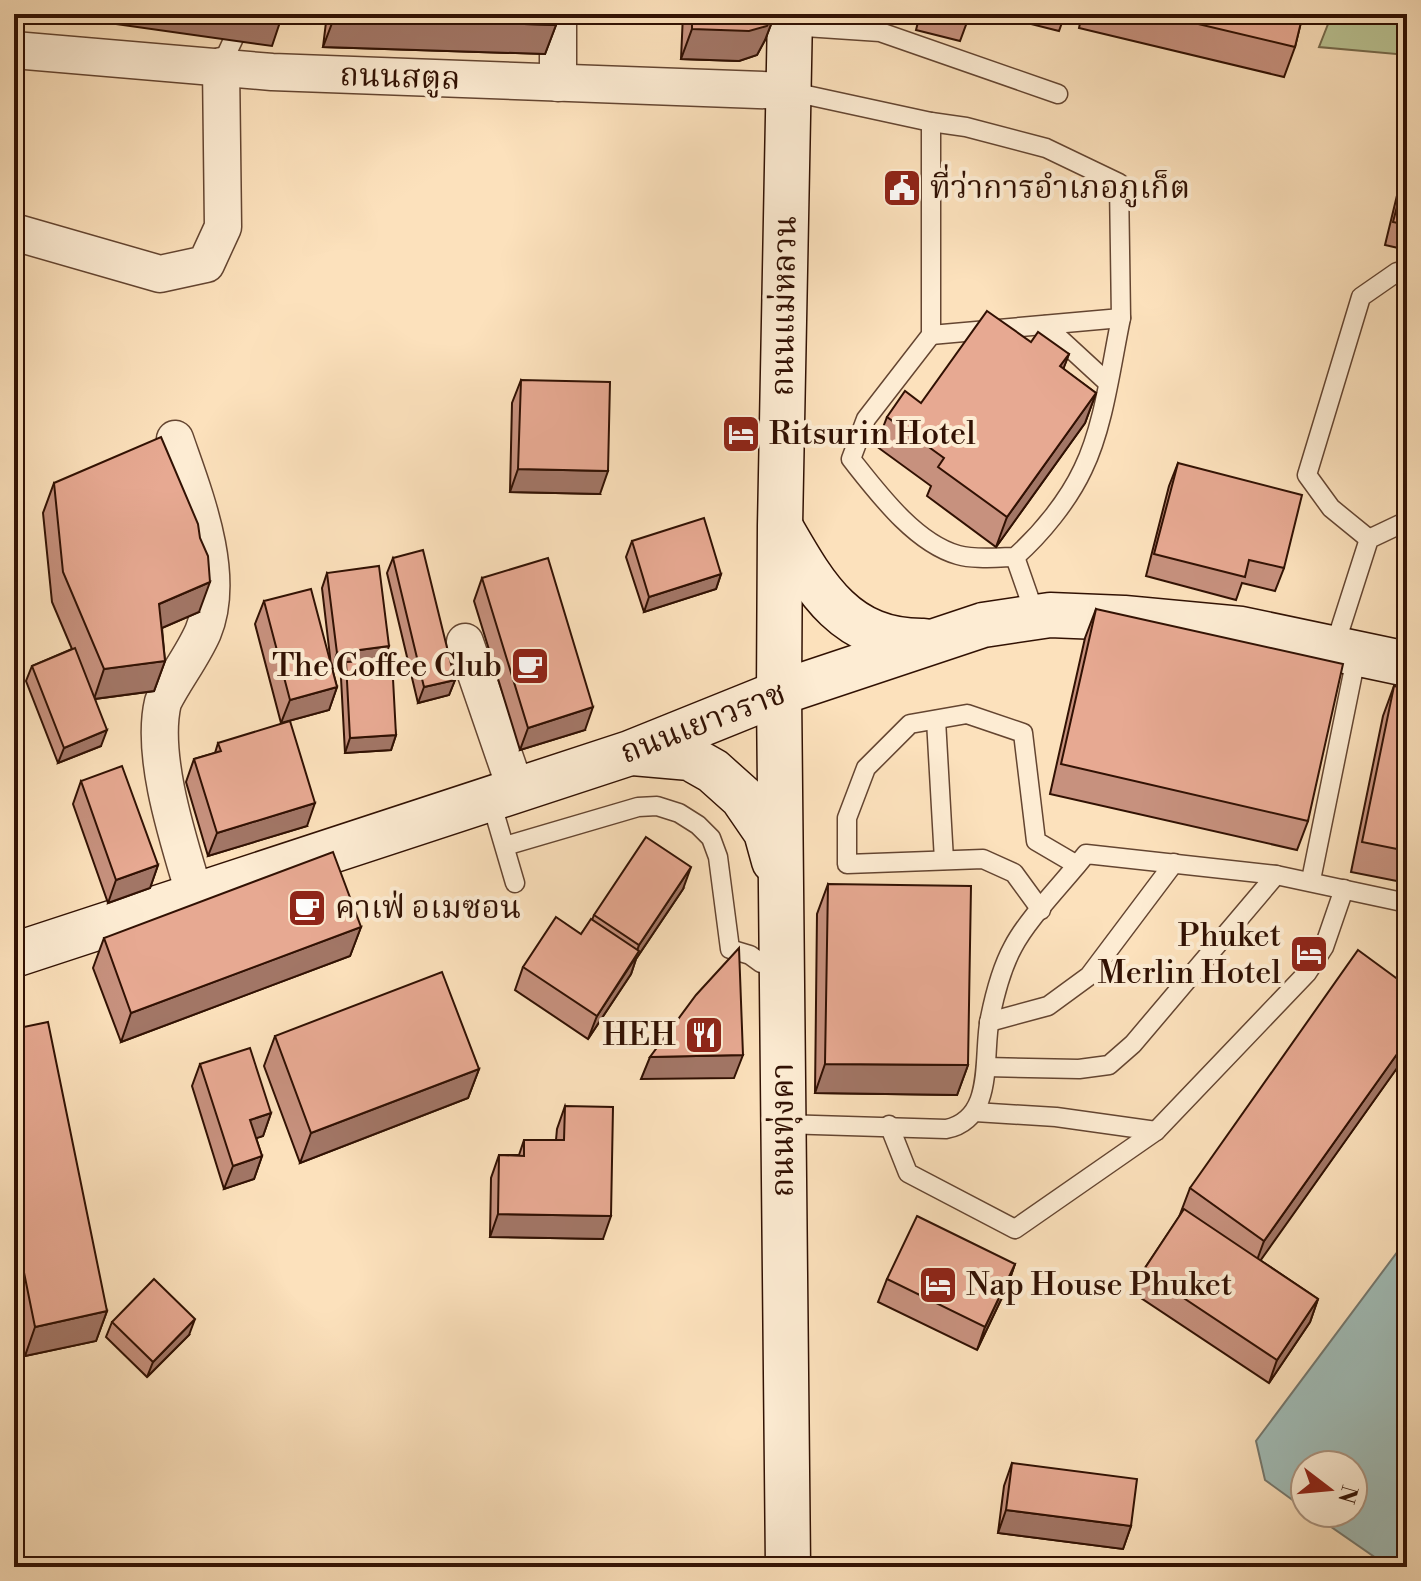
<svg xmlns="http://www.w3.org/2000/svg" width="1421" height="1581" viewBox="0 0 1421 1581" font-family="'Libre Bodoni','Noto Serif Thai',serif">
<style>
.green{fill:#bac494;stroke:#766a4c;stroke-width:2}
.water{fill:#a0bcb7;stroke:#74786f;stroke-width:2}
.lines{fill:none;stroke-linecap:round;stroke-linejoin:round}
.lane-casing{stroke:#644531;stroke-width:21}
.street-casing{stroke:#644531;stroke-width:39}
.secondary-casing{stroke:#311103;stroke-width:47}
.lane{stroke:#fdecd3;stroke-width:18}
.street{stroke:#fdecd3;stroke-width:36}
.secondary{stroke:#fdecd3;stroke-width:44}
.wall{fill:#c7917e;stroke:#311103;stroke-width:2}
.shaded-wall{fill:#a27666;stroke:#311103;stroke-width:2}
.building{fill:#e7a992;stroke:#311103;stroke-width:2}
.labels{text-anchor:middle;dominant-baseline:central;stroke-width:8;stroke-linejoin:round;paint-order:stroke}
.street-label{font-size:32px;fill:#311103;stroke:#fdecd3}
.poi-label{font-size:32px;fill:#311103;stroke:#fdecd3;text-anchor:start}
</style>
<rect width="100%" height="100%" fill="#fce1bc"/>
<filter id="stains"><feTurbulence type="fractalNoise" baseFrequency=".0025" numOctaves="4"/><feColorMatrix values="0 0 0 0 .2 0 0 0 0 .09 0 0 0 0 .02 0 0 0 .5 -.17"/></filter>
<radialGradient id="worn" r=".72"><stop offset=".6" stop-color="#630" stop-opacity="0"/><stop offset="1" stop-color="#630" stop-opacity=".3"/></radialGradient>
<path class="green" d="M1332 14H1407V55L1319 47Z"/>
<path class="water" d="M1407 1239V1567H1389L1311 1513H1353V1465H1305V1509L1265 1480 1256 1441Z"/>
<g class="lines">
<defs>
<g id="lane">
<path d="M790 26 880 32 1058 94"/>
<path d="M221 66 245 14"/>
<path d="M788 91 931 122 966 127 1046 148 1119 183 1121 318 931 335"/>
<path d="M931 122V335L866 419 851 459C878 493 915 543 958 555 975 560 998 557 1015 557 1041 534 1068 501 1083 469 1104 426 1111 366 1121 318"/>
<path d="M1045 325 1108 383"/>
<path d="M1369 539 1331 508 1307 475 1361 297 1397 272 1407 270"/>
<path d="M1015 557 1030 600V618"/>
<path d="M1334 648 1369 539 1407 521"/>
<path d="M936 720 944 860"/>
<path d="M490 798 515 883"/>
<path d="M505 846 638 807 657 806 679 813 698 825 711 838 718 857 730 949 750 955 761 963 781 960"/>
<path d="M1311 880 1357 653"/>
<path d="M1041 910 1014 873 983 859 847 864V818L866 768 910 724 967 714 1023 733 1036 841 1077 865"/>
<path d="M989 1022 1048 1006 1089 976 1174 863"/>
<path d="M986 1067 1079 1069 1109 1065 1133 1044 1276 875"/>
<path d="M975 1112 1056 1117 1156 1131"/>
<path d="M782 1124 946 1129C996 1119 982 1055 990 1018 995 993 1001 969 1013 947 1028 918 1065 881 1086 854L1276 875 1407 903"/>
<path d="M889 1125 908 1173 1015 1229 1156 1131 1307 973 1324 947 1344 889"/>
</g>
<g id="street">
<path d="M14 50 272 72 788 91"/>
<path d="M558 83V14"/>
<path d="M14 232 160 274 206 264 223 227 221 66"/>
<path d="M175 439C194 494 227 575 203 632 192 657 175 678 163 702 150 756 179 842 195 896"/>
<path d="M465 642 516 790"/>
</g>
<g id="secondary">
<path d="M781 528C816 589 846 642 924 641"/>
<path d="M633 753 690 758 713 771 742 797 766 832 774 861"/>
<path d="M14 955 630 753 779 693 983 625 1050 615 1124 618 1241 629 1407 664"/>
<path d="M788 1567 779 693 780 526 790 14"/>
</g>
</defs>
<use href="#lane" class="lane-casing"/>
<use href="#street" class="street-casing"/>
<use href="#secondary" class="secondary-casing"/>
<use href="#lane" class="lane"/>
<use href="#street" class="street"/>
<use href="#secondary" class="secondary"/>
</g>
<g class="wall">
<path d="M327 14H557L556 25 545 54 323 47Z"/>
<path d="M683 14H775L765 40 757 55 739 61 681 59Z"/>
<path d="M920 14H970L960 41 916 30Z"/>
<path d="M991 14H1065L1059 31Z"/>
<path d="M1082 14H1303L1295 47 1284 77 1079 28Z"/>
<path d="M1407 165V250L1385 245 1400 183Z"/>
<path d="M1031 342 1069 354 1063 369 1096 393 1085 423 996 547 927 496 931 486 876 446 887 417 921 403Z"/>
<path d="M521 380 600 494 510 492 512 403Z"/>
<path d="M1178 463 1284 568 1275 591 1242 583 1236 600 1146 576 1169 486Z"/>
<path d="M54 483 199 612 162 628 165 661 154 691 95 699 101 746 58 763 26 681 32 666 72 649 52 602 43 513Z"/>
<path d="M632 541 721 574 716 589 644 612 626 557Z"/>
<path d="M393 558 455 680 449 695 418 703 387 573Z"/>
<path d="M327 573 384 660 396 735 391 750 345 753 341 678 345 666 332 668 337 687 329 710 281 723 255 624 264 601 331 665 322 588Z"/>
<path d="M482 578 585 730 520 750 474 601Z"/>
<path d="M1096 609 1308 821 1297 850 1050 794 1085 638Z"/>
<path d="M1394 686 1407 689V883L1351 872 1383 716Z"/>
<path d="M218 743 307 826 208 856 186 782 194 759 215 753Z"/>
<path d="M81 781 158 865 150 888 108 903 73 804Z"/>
<path d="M828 884 968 1065 957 1095 815 1093 817 914Z"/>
<path d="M683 889 636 959 631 974 588 1039 515 990 523 967 581 934 592 920 594 915Z"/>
<path d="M361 927 350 956 121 1042 93 968 104 938Z"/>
<path d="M1407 986V1054L1260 1260 1318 1299 1310 1322 1269 1383 1135 1294 1143 1271 1179 1217 1190 1188Z"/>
<path d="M14 1029 107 1311 96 1341 25 1356 14 1305Z"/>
<path d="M275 1036 479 1069 468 1098 300 1163 264 1066Z"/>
<path d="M200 1064 271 1113 263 1136 256 1138 262 1156 254 1179 224 1189 192 1086Z"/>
<path d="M565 1106 603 1239 490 1237 491 1178 499 1155H519L524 1140H556L557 1129Z"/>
<path d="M1015 1264 1007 1287 977 1350 878 1302 887 1279Z"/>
<path d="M112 1322 189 1335 147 1377 106 1337Z"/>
<path d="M1012 1463 1131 1526 1123 1549 998 1533 1004 1486Z"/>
</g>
<g class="shaded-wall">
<path d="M45 14H268L282 16 272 46Z"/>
<path d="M775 14 765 40 757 55 739 61 681 59 692 29Z"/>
<path d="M334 18 556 25 545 54 323 47Z"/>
<path d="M1069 354 1058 383 1060 366Z"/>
<path d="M1096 393 1085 423 996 547 1007 517Z"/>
<path d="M518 469 608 471 600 494 510 492Z"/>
<path d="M721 574 716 589 644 612 649 597Z"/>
<path d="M210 582 199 612 148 634 159 604Z"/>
<path d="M389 646 384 662H346L345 666 332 668 337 653Z"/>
<path d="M165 661 154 691 94 699 104 669Z"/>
<path d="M455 680 449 695 418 703 424 687Z"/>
<path d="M337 687 329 710 281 723 290 700Z"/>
<path d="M593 707 585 730 520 750 528 728Z"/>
<path d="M107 730 101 746 58 763 64 748Z"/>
<path d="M396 735 391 750 345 753 350 738Z"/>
<path d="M315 803 307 826 208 856 217 833Z"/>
<path d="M158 865 150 888 108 903 116 880Z"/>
<path d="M691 867 683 889 636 959 631 974 588 1039 597 1016 634 960 639 945Z"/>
<path d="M361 927 350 956 121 1042 131 1013Z"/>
<path d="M1407 1040V1054L1253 1271 1264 1241Z"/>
<path d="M743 1055 734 1078 641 1079 650 1057Z"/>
<path d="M825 1064 968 1065 957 1095 815 1093Z"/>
<path d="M479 1069 468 1098 300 1163 311 1133Z"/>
<path d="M271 1113 263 1136 242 1143 250 1120Z"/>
<path d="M262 1156 254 1179 224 1189 233 1166Z"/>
<path d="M498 1214 611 1216 603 1239 490 1237Z"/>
<path d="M1015 1264 1007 1287 977 1350 985 1327Z"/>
<path d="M1318 1299 1310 1322 1269 1383 1277 1360Z"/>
<path d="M107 1311 96 1341 25 1356 35 1327Z"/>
<path d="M195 1319 189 1335 147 1377 153 1362Z"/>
<path d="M1006 1510 1131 1526 1123 1549 998 1533Z"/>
</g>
<g class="building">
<path d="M334 14H557L556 25 334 18Z"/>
<path d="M692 14H774L767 26 749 31 692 29Z"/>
<path d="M1156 14H1303L1295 47Z"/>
<path d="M1407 168V225L1393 222Z"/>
<path d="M987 311 1031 342 1038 332 1069 354 1060 366 1096 393 1007 517 938 467 944 458 887 417 905 391 921 403Z"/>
<path d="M521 380 610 382 608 471 518 469Z"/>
<path d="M161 437 198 524 200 538 208 556 210 582 159 604 165 661 104 669 63 572 54 483Z"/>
<path d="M1178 463 1302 495 1284 568 1249 560 1245 577 1154 554Z"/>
<path d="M704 518 721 574 649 597 632 541Z"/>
<path d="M423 550 455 680 424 687 393 558Z"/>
<path d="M548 558 593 707 528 728 482 578Z"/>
<path d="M379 566 389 646 337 653 327 573Z"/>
<path d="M311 589 337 687 290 700 264 601Z"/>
<path d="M1096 609 1343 664 1308 821 1061 764Z"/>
<path d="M75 648 107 730 64 748 32 666Z"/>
<path d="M392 660 396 735 350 738 346 662Z"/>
<path d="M1394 686 1407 689V851L1362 842Z"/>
<path d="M290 721 315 803 217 833 194 759 221 751 218 743Z"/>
<path d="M122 766 158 865 116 880 81 781Z"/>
<path d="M646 837 691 867 639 945 594 915Z"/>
<path d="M333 852 361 927 131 1013 104 938Z"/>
<path d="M828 884 971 886 968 1065 825 1064Z"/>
<path d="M556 917 581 934 591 919 639 951 597 1016 523 967Z"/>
<path d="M739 948 743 1055 650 1057 696 995Z"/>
<path d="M1358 950 1407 986V1040L1264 1241 1190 1188Z"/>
<path d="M442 972 479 1069 311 1133 275 1036Z"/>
<path d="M48 1022 107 1311 35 1327 14 1223V1029Z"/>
<path d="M250 1048 271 1113 250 1120 262 1156 233 1166 200 1064Z"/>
<path d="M565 1106 613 1107 611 1216 498 1214 499 1155 524 1156V1140H564Z"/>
<path d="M1184 1209 1318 1299 1277 1360 1143 1271Z"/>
<path d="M917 1216 1015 1264 985 1327 887 1279Z"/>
<path d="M154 1279 195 1319 153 1362 112 1322Z"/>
<path d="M1012 1463 1137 1479 1131 1526 1006 1510Z"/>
</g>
<defs>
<symbol id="civic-square" viewBox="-11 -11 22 22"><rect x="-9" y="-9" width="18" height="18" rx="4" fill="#8f2418" stroke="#fdecd3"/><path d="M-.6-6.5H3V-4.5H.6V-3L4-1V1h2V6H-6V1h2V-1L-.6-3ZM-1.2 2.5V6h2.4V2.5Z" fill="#fff"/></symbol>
<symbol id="hotel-square" viewBox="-11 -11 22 22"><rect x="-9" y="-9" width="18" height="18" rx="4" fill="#8f2418" stroke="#fdecd3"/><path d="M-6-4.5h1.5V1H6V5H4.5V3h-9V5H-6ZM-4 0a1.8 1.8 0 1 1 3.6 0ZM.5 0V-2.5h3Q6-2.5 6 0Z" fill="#fff"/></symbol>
<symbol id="cafe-square" viewBox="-11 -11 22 22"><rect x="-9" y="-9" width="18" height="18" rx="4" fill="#8f2418" stroke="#fdecd3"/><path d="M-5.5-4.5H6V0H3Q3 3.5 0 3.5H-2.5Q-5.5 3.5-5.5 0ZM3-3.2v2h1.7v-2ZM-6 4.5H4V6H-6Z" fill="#fff"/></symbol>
<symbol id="restaurant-square" viewBox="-11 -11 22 22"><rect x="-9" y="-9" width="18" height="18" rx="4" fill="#8f2418" stroke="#fdecd3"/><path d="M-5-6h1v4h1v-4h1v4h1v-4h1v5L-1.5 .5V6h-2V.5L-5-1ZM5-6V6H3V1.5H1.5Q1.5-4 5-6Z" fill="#fff"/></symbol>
</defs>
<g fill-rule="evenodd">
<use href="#civic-square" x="880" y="166" width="44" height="44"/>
<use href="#hotel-square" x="719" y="412" width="44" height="44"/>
<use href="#cafe-square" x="508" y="644" width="44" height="44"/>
<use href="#cafe-square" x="285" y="886" width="44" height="44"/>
<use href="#hotel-square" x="1287" y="932" width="44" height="44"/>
<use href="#restaurant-square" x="682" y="1013" width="44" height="44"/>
<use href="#hotel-square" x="916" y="1263" width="44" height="44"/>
</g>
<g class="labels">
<g class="street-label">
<text transform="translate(400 77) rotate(2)">ถนนสตูล</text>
<text transform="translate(784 306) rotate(-89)">ถนนแม่หลวน</text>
<text transform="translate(703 723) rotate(-21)">ถนนเยาวราช</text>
<text transform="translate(783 1130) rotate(-90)">ถนนทุ่งคา</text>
</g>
<g class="poi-label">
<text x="930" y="188">ที่ว่าการอำเภอภูเก็ต</text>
<text x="769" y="434">Ritsurin Hotel</text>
<text x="502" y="666" text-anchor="end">The Coffee Club</text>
<text x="335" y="908">คาเฟ่ อเมซอน</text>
<text x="1281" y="936" text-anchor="end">Phuket<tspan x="1281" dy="37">Merlin Hotel</tspan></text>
<text x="676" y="1035" text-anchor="end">HEH</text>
<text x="966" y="1285">Nap House Phuket</text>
</g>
</g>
<rect width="1421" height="1581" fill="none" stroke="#fce1bc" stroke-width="48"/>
<rect x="16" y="16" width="1389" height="1549" fill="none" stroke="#311103" stroke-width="4"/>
<rect x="24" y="24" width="1373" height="1533" fill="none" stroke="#311103" stroke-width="2"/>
<g transform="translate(1329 1489) rotate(106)"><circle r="38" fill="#fdecd3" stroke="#ab9480" stroke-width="2"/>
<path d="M0-6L14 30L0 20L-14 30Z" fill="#8f2418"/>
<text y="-12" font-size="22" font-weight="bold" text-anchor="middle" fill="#311103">N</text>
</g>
<rect width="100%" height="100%" filter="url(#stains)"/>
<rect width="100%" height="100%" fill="url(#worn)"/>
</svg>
